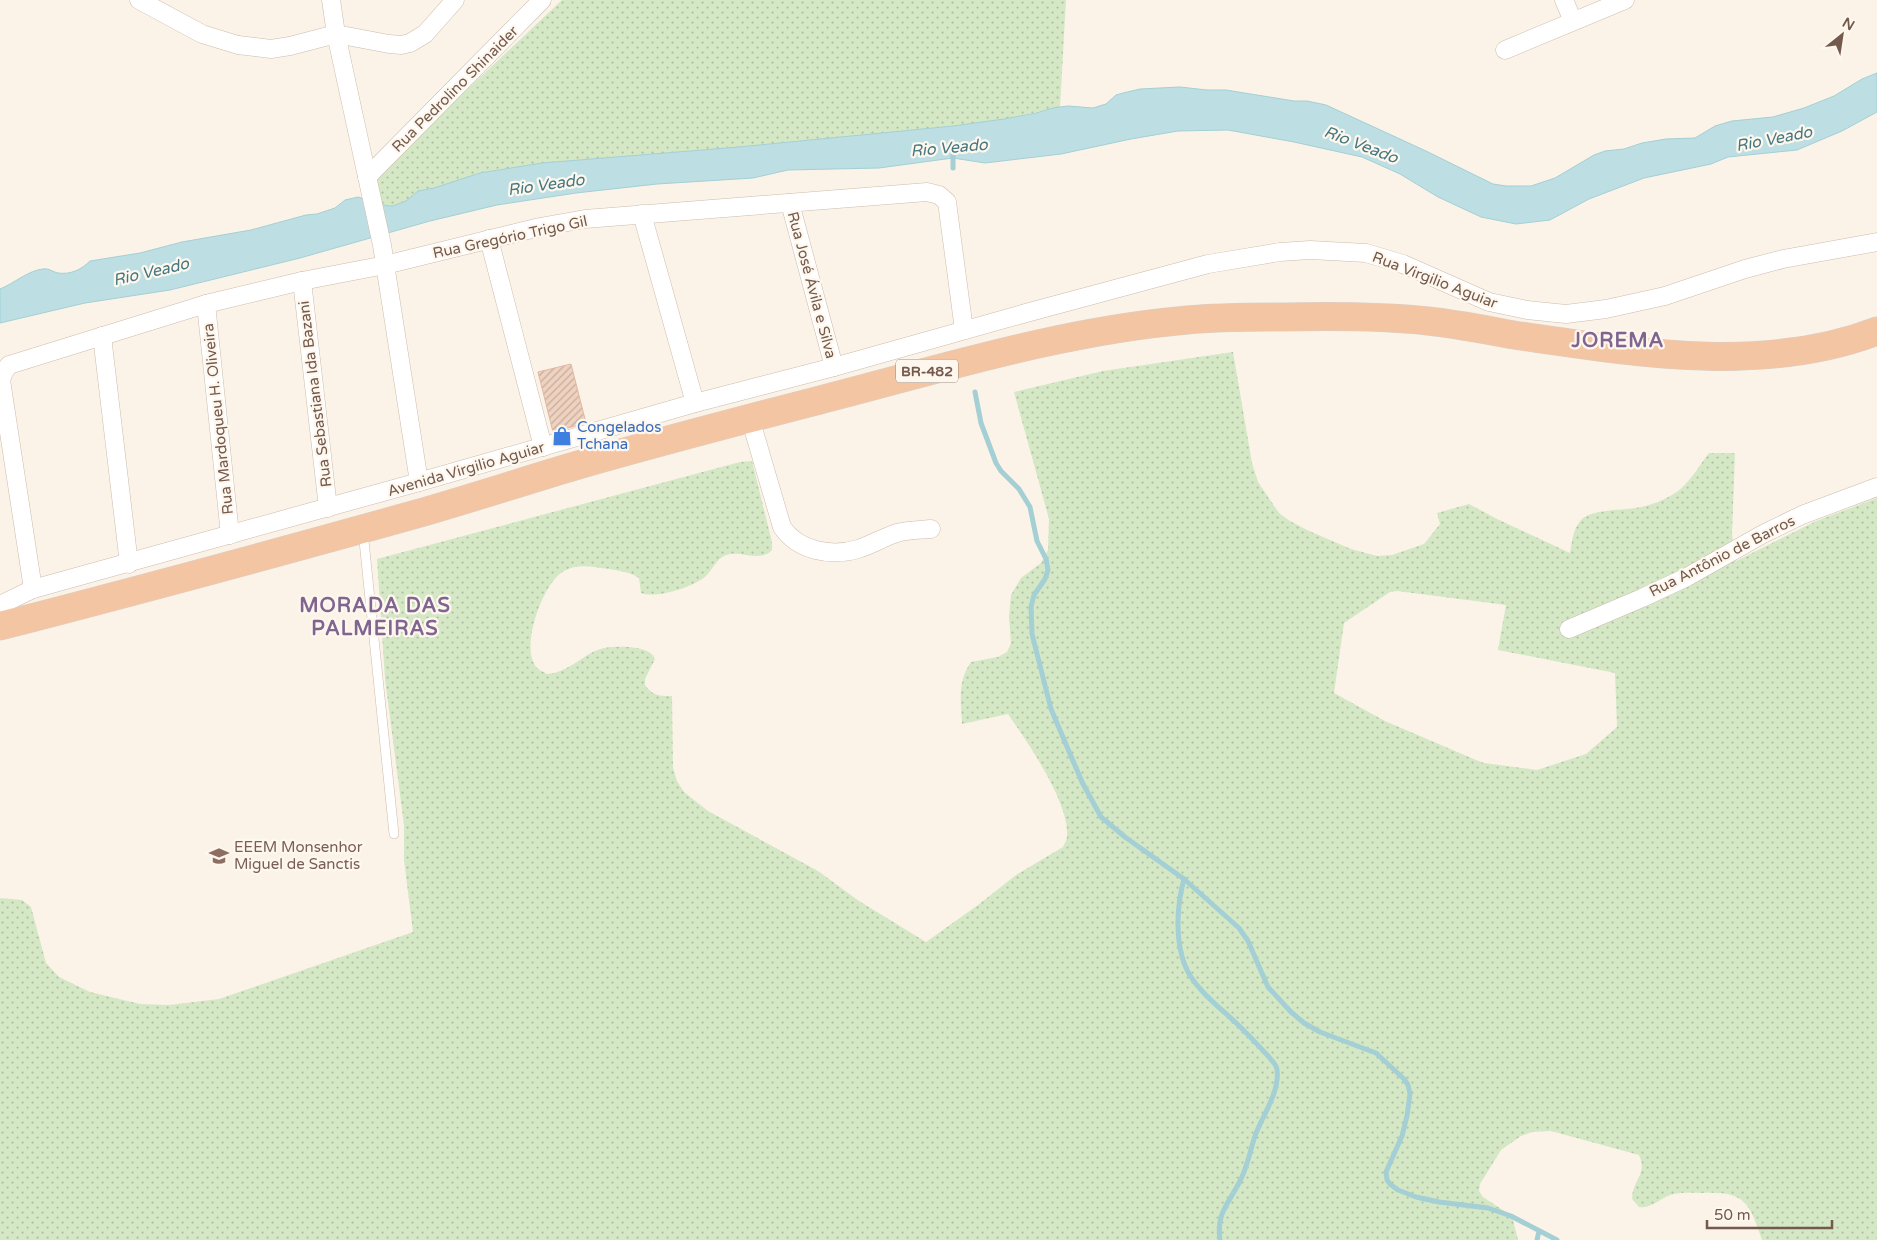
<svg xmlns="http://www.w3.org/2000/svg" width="1877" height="1240" viewBox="0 0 1877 1240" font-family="'Varela Round',sans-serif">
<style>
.grass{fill:url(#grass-dots);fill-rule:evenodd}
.water{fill:#bddfe4;stroke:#a3cfd5}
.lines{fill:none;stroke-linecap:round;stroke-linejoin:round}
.stream{stroke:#a3cfd5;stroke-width:5}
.building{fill:url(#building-hatch);stroke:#e1b8a2}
.service-casing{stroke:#cdbbae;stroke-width:10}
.minor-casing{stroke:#cdbbae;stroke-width:19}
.trunk-casing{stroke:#d8d1cd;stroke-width:29}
.service{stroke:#fff;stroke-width:9}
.minor{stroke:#fff;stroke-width:18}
.trunk{stroke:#f4c5a3;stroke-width:28}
.labels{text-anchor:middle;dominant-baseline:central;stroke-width:4.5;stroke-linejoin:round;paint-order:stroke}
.shield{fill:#fef7ee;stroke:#9d897d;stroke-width:1}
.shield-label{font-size:14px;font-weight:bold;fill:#745a4d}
.street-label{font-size:15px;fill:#745a4d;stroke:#fef7ee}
.shop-label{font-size:15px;fill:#366cbe;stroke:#fef7ee;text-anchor:start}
.education-label{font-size:15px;fill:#785e54;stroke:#fef7ee;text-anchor:start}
.water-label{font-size:16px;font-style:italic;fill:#44777f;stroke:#fef7ee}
.district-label{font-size:20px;font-weight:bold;letter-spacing:1px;fill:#806590;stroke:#fef7ee}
</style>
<defs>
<pattern id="grass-dots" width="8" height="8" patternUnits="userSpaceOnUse" patternTransform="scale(1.25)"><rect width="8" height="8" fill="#d5e8c6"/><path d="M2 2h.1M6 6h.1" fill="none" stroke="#b1bfa3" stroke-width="1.8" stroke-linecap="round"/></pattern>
<pattern id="building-hatch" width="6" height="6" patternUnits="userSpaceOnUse" patternTransform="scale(1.25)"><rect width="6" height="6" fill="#efd2c0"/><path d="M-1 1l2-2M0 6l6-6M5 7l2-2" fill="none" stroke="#c6ad9e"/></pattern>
</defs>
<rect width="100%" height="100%" fill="#fbf3e7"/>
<g class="grass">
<path d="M562 0H1066L1060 107 1004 119 953 126 739 147 542 163 480 173 434 188 418 191 406 201 393 206H388L369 200 367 188 441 114Z"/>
<path d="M1233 352 1252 463 1258 482 1279 513 1290 521 1309 531 1351 549 1377 556 1392 555 1424 544 1440 524 1437 513 1469 504 1497 519 1570 553C1572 541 1573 529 1581 520 1593 508 1625 511 1641 507 1650 505 1662 501 1670 496 1687 488 1698 467 1709 453H1735L1732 534 1736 561 1816 521 1877 498V1240H1762C1749 1201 1744 1191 1701 1193 1691 1193 1680 1192 1670 1195 1660 1199 1650 1209 1639 1207L1632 1199C1632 1180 1648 1175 1639 1155L1551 1131 1532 1132 1521 1136 1501 1150 1480 1184 1479 1191 1483 1197 1512 1216 1518 1240H0V898L22 900 31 907 46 963 59 977 90 992 140 1004 169 1005 219 999 413 932 404 860V825L385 679 377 559 740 462 752 461 772 542V550C759 564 739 548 724 556 716 560 712 570 706 576 694 587 656 599 641 593L639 578C630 572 620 571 609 569 594 567 578 563 564 571 543 582 521 645 535 665 537 670 543 671 547 674 569 673 585 652 604 648 617 646 650 645 655 659L645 679V685C653 696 659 696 672 696L673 768 677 781 684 792 708 811 818 871 859 901 926 942 978 905 1016 875 1063 847C1065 843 1067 839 1067 836 1070 803 1026 740 1008 714L962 724C961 701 957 682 971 662L998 657 1007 652 1011 643 1009 617 1011 595 1021 578 1041 563 1048 550 1049 519 1014 392 1103 371ZM1397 591 1506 605 1498 650 1615 673 1617 727 1586 754 1537 770 1484 763 1476 760 1385 721 1334 693 1344 623 1390 592Z"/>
</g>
<path class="water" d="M1877 73V112L1842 131 1797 150 1728 157 1711 164 1644 178 1589 199 1550 220 1516 224 1481 217 1438 197 1400 174 1362 157 1294 142 1228 130 1178 131 1131 139 1061 154 985 163 953 158 879 168 788 170 753 178 657 184 576 193 497 205 430 221 300 258 170 290 85 303 0 323V289C13 284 29 270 43 269 49 268 53 272 58 273 71 275 82 269 90 261L140 253 182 242 251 230 306 215 317 214 335 208 345 200 358 197 388 206H393L406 201 418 191 434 188 480 173 542 163 739 147 953 126 1004 119 1036 113 1053 108 1068 106 1093 108 1106 104 1116 95 1123 93 1140 89 1180 87 1207 90H1226L1294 101H1307L1326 105 1426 151 1493 184 1506 186H1531L1555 178 1594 155 1605 151 1624 149 1642 143 1666 139 1695 138 1715 126 1732 121 1773 117 1804 108 1834 96 1862 79Z"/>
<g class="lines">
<g class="stream">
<path d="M953 153V168"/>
<path d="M975 392 981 423 996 463 1001 471 1019 489 1030 507 1037 541 1046 559 1048 570 1045 579 1034 595 1031 607 1032 634 1051 709 1082 782 1101 817 1125 837 1184 879 1239 928 1248 941 1268 987 1291 1012 1304 1023 1320 1032 1376 1053 1404 1079 1408 1085 1410 1094 1407 1116 1402 1136 1386 1172 1387 1180 1390 1184 1398 1190 1416 1197 1439 1202 1488 1208 1511 1216 1557 1240"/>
<path d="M1184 879C1176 908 1174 951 1191 977 1202 994 1219 1007 1234 1021 1246 1032 1258 1045 1269 1057 1272 1061 1277 1065 1277 1070 1280 1092 1262 1116 1255 1136 1250 1151 1247 1169 1239 1183 1228 1204 1216 1214 1220 1240"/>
<path d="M1537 1240 1539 1231"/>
</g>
</g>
<path class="building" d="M571 364 586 423 553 432 538 372Z"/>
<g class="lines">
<defs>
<path id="service" d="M363 531 394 834"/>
<g id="minor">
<path d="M139 0 202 34 238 45 271 49 290 46 336 34 389 44 401 45 410 43 425 34 455 0"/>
<path d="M331 0 336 34 382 245 419 482"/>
<path d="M1564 0 1573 21"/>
<path d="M1505 50 1625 0"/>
<path d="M367 177 542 0"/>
<path d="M790 203 834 367"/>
<path d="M642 214 695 403"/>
<path d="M489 239 543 447"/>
<path d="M302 281 328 508"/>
<path d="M206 304 230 535"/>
<path d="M102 336 129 564"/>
<path d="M750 418 782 527C798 551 831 557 858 549 871 545 884 537 897 533 908 530 920 530 931 529"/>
<path d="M33 589 1 380 4 372 9 365 206 304 302 281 385 265 540 227 585 219 927 192 939 195 947 202 964 330"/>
<path d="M0 605 33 589 419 482 695 403 834 367 1026 313 1208 264 1280 252 1310 250 1366 253 1403 264 1489 302 1527 310 1566 314 1606 309 1665 296 1745 269 1783 259 1877 242"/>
<path d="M1569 629 1642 598 1687 577 1763 534 1802 515 1877 487"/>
</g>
<path id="trunk" d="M0 626C140 590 280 552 420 513 469 499 518 483 568 468 651 444 735 422 820 400 941 369 1061 331 1187 320 1219 317 1252 317 1284 317 1332 316 1381 316 1428 321 1457 324 1486 330 1514 335 1632 352 1763 375 1877 331"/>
</defs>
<use href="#service" class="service-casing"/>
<use href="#minor" class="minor-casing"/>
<use href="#trunk" class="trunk-casing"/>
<use href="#service" class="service"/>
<use href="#minor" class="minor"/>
<use href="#trunk" class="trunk"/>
</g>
<defs>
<symbol id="shop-bare" viewBox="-9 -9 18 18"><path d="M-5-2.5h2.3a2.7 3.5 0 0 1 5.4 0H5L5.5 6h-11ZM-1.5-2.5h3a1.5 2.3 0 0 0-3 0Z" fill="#3f7fe0" stroke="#fef7ee" stroke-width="2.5" paint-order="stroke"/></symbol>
<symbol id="school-bare" viewBox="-9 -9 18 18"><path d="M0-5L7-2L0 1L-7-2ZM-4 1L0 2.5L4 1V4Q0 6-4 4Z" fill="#8d6e63" stroke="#fef7ee" stroke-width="2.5" paint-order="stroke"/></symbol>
</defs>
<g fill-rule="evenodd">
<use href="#shop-bare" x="548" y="422" width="28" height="28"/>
<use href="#school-bare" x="205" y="842" width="28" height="28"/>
</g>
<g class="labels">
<rect class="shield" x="896" y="359.5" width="62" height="23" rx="4"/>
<g class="shield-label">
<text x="927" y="371">BR-482</text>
</g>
<g class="street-label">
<text transform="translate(455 89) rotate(-45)">Rua Pedrolino Shinaider</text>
<text transform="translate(510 237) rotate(-12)">Rua Gregório Trigo Gil</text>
<text transform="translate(1435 280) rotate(21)">Rua Virgilio Aguiar</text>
<text transform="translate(812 285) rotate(75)">Rua José Ávila e Silva</text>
<text transform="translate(315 394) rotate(-97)">Rua Sebastiana Ida Bazani</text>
<text transform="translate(218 419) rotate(-96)">Rua Mardoqueu H. Oliveira</text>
<text transform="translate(466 469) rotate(-16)">Avenida Virgilio Aguiar</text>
<text transform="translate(1722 556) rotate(-27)">Rua Antônio de Barros</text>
</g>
<g class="shop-label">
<text x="577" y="427">Congelados<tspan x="577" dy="17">Tchana</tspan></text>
</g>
<g class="education-label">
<text x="234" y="847">EEEM Monsenhor<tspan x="234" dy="17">Miguel de Sanctis</tspan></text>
</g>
<g class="water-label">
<text transform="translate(1774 139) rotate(-11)">Rio Veado</text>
<text transform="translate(1361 145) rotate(21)">Rio Veado</text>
<text transform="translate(949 148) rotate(-5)">Rio Veado</text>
<text transform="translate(546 185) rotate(-8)">Rio Veado</text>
<text transform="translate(151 272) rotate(-13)">Rio Veado</text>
</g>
<g class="district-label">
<text x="1618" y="341">JOREMA</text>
<text x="375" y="606">MORADA DAS<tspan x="375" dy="23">PALMEIRAS</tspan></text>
</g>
</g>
<g transform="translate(1842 35) rotate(30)" stroke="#fef7ee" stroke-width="4" paint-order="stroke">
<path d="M0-4L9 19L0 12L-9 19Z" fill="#745a4d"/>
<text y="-8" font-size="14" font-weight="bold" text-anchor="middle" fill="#745a4d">N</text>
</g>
<path d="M1707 1220v8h125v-8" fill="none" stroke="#745a4d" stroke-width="2.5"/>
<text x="1714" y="1220" font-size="15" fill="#745a4d" stroke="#fef7ee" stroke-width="4" paint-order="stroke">50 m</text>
</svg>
